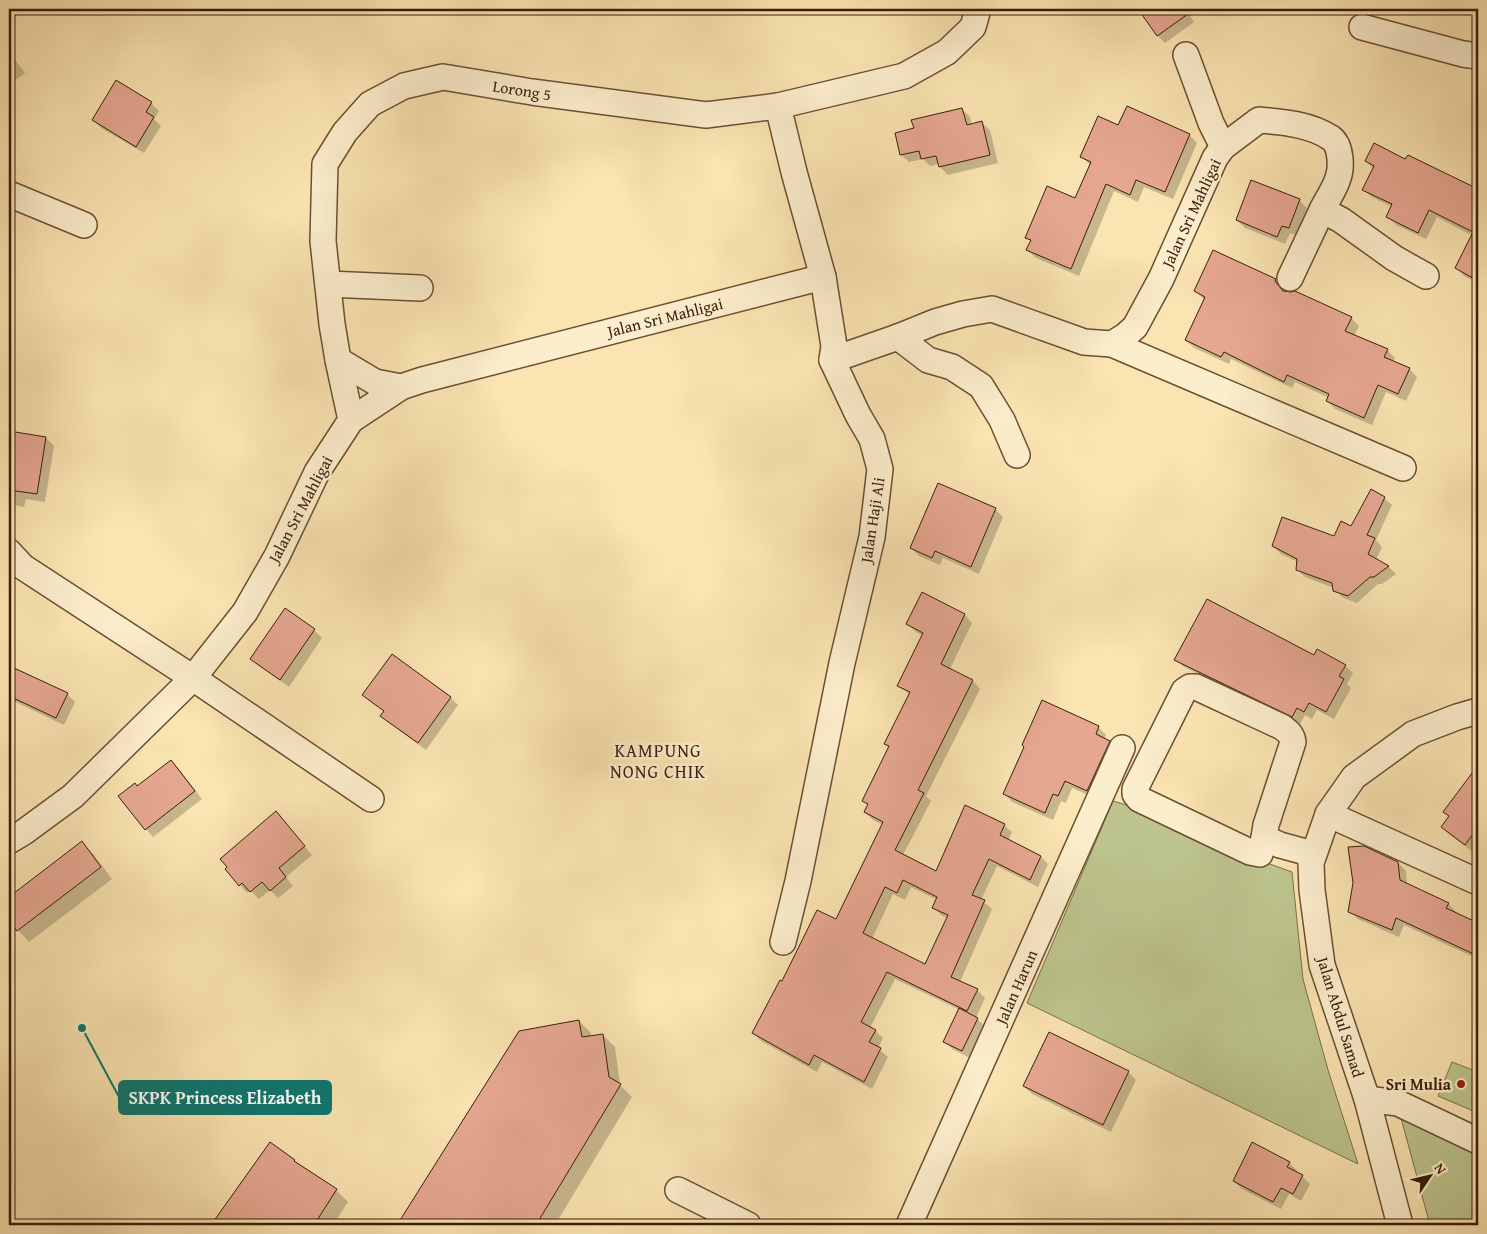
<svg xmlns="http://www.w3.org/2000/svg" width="1487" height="1234" viewBox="0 0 1487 1234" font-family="'Gentium Book Plus',serif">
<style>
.green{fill:#bdc48d;stroke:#7c704b}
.shadow{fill:#0003;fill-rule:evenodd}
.building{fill:#e6a791;stroke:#3a1d09;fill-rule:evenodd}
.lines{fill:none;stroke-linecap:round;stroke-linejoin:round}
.minor-casing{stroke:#6a4f33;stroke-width:28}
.minor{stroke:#fcedcc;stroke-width:25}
.poi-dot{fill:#8f2418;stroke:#fcedcc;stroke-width:2}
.labels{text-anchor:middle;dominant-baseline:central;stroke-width:5;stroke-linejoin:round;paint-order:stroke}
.street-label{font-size:16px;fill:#3a1d09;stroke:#fcedcc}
.poi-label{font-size:16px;font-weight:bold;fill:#3a1d09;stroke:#fcedcc;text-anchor:end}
.neighbourhood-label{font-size:18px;letter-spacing:1px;fill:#3a1d09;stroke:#fcedcc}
.leader{fill:none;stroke:#0f766e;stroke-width:2}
.callout-dot{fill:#0f766e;stroke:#fcedcc;stroke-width:2}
.callout{fill:#0f766e;stroke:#0f766e;stroke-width:2}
.callout-label{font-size:18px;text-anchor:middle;font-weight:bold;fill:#fff}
</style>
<rect width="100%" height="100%" fill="#fae4b1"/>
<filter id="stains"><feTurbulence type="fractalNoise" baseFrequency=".004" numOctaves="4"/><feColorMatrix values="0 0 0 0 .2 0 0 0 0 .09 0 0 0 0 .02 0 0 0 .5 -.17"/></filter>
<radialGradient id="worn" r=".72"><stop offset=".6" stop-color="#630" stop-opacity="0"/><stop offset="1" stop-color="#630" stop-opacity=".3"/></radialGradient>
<g class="green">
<path d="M1113 801 1167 817 1237 852 1292 872 1303 979 1328 1070 1358 1164 1027 1003Z"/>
<path d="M1452 1062 1478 1072V1113L1438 1096Z"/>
<path d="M1401 1118 1478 1152V1225H1430Z"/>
</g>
<g class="shadow">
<path d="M1139 9H1191L1194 14 1190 16 1194 22 1165 43 1157 35Z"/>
<path d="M9 40 14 47 9 50Z"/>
<path d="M9 52 25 73 9 85Z"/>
<path d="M151 103 159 111 154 119 161 126 144 153 101 128 94 120Z"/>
<path d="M962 109 970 117 972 125 982 123 990 130 998 163 948 175 940 167 939 164 930 166 923 159 909 162 901 155Z"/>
<path d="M1189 135 1197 143 1173 199 1144 187 1138 202 1114 191 1079 276 1036 258 1028 250 1031 242 1027 238 1076 200 1090 165 1082 157Z"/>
<path d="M1406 160 1455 182 1478 194V283L1464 276 1456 268 1473 236 1437 217 1426 239 1396 225 1388 217 1392 207 1372 197 1364 190 1374 169 1366 161Z"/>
<path d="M1299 200 1307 208 1296 235 1290 233 1285 244 1245 228 1237 220Z"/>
<path d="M1275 280 1283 288 1282 290 1284 292 1351 318 1359 326 1354 336 1387 350 1395 358 1393 362 1409 369 1417 377 1406 401 1386 392 1372 425 1335 409 1327 401 1329 398 1295 382 1292 388 1231 359 1229 364 1194 348 1186 340 1205 300 1195 291Z"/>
<path d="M9 432 46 438 54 446 45 502 26 499 24 507 9 504Z"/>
<path d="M1384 498 1392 505 1376 540 1382 547 1376 560 1389 567 1396 574 1382 584H1378L1357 603 1343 598 1335 590 1334 588 1305 577 1297 569 1298 562 1281 554 1273 546 1334 538 1352 527Z"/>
<path d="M995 509 1003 517 979 574 943 558 940 565 919 556 911 548Z"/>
<path d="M923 594 965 615 972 623 950 669 973 681 980 689 926 796 931 801 903 855 936 872 1004 825 1012 832 1008 841 1041 857 1048 864 1038 887 997 866 981 900 992 909 960 982 977 990 985 998 976 1018 985 1026 970 1058 952 1049 945 1041 960 1010 895 979 870 1028 875 1031 883 1038 878 1048 888 1057 872 1089 822 1062 817 1072 761 1041 753 1033 782 983 836 921 883 825 873 820 865 812 868 806 863 800 890 748 885 743 910 695 898 685 923 636 916 632 908 624ZM911 887 937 900 934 908 941 915 947 918 926 966 872 939 893 894 905 900Z"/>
<path d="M285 610 314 630 322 638 289 687 259 666 252 658Z"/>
<path d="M1315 657 1345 666 1353 673 1347 684 1351 688 1334 719 1317 710 1312 719 1305 715 1300 724 1184 667 1176 660Z"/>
<path d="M9 667 67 694 75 702 64 725 9 699Z"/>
<path d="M364 695 450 697 458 705 426 750 389 723 382 716 385 712 372 703Z"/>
<path d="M1098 727 1106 735 1104 740 1109 742 1117 750 1095 798 1072 788 1066 803 1061 801 1053 820 1012 802 1005 794Z"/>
<path d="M171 761 179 769 202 799 153 837 146 829 138 788Z"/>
<path d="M1477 769 1478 845 1473 852 1450 835 1442 827 1450 817Z"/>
<path d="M276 813 312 855 286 877 293 886 278 898 270 890 259 899 250 890 247 893 240 885Z"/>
<path d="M82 843 94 855 112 879 29 942 18 930 9 918V898Z"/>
<path d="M1398 863 1406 871 1407 885 1449 904 1456 912 1455 914 1478 924V959L1404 925 1399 937 1358 919 1350 911Z"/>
<path d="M579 1021 591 1033V1037L603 1035 615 1047 620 1085 632 1097 555 1225H399L520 1032Z"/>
<path d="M1128 1072 1136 1080 1111 1132 1032 1094 1024 1086Z"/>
<path d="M1289 1163 1297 1170 1296 1173 1302 1176 1310 1184 1301 1201 1289 1194 1281 1209 1242 1189 1234 1181Z"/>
<path d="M299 1166 336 1190 348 1202 333 1225H220L216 1221Z"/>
</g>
<g class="building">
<path d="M1138 9H1195L1157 36Z"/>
<path d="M116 80 152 102 146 112 154 117 136 147 92 120Z"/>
<path d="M1127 106 1190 134 1165 192 1136 180 1130 195 1106 184 1071 269 1026 250 1031 240 1025 238 1047 186 1075 198 1091 162 1080 157 1098 116 1118 125Z"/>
<path d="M962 108 967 125 982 121 990 155 939 167 936 156 921 159 919 151 900 155 895 133 914 128 911 120Z"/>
<path d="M1374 143 1405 159 1408 155 1478 189V281L1455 268 1473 232 1429 210 1418 233 1386 217 1392 204 1362 190 1374 166 1365 161Z"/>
<path d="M1251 180 1300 199 1289 228 1282 226 1277 237 1236 220Z"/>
<path d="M1213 250 1276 279 1275 281 1283 291 1291 292 1295 291 1352 317 1345 331 1388 349 1384 357 1410 368 1398 394 1378 385 1364 418 1326 401 1329 394 1287 375 1284 382 1224 352 1221 357 1185 340 1205 297 1194 291Z"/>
<path d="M9 431 46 437 37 494 9 490Z"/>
<path d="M938 483 996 508 971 567 935 551 932 558 910 548Z"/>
<path d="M1371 489 1385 497 1367 535 1375 538 1368 554 1389 566 1374 577H1370L1348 596 1333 591 1332 583 1296 570 1297 559 1272 546 1282 517 1334 536 1341 521 1351 526Z"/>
<path d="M922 592 965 614 941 664 973 680 918 790 924 793 895 850 936 871 965 805 1005 824 1000 835 1041 856 1030 880 989 859 972 895 985 900 951 977 978 989 967 1011 887 972 861 1022 876 1030 869 1042 881 1048 864 1082 814 1055 809 1065 752 1033 780 980 782 981 817 910 836 919 883 822 864 812 868 804 862 801 889 746 884 744 910 692 897 686 923 633 906 624ZM903 880 937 897 932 908 948 915 925 964 863 933 885 887 897 893Z"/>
<path d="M1207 599 1314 655 1317 649 1346 665 1339 676 1344 679 1326 712 1309 703 1304 712 1297 708 1292 717 1174 660Z"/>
<path d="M285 608 315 629 280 680 250 659Z"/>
<path d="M392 654 451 697 418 743 380 716 384 711 362 695Z"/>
<path d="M14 668 68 693 56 718 9 696V681Z"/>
<path d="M1042 700 1099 726 1096 734 1110 741 1087 791 1065 781 1058 796 1053 794 1045 813 1003 794 1024 747 1022 745Z"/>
<path d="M171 760 195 791 145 830 118 796 135 783 137 786Z"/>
<path d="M1478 765V827L1465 845 1441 827 1449 816 1443 812Z"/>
<path d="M276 811 305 846 279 868 286 877 270 891 262 882 250 892 242 883 239 886 225 869 227 867 220 859Z"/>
<path d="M82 841 101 867 17 931 9 920V897Z"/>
<path d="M1364 846 1398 862 1400 880 1449 903 1446 908 1478 923V956L1396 918 1392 930 1348 912 1353 883 1348 847Z"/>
<path d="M959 1008 978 1018 962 1051 943 1042Z"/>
<path d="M579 1020 582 1037 603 1034 609 1077 621 1084 536 1225H397L519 1031Z"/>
<path d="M1049 1032 1129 1071 1103 1125 1023 1086Z"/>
<path d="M270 1142 295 1160 294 1161 337 1189 314 1225H211Z"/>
<path d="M1252 1142 1290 1162 1287 1167 1303 1175 1293 1194 1281 1188 1273 1202 1233 1181Z"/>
</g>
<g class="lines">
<defs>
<g id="minor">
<path d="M1362 27 1463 54 1478 56"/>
<path d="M1186 55 1211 123 1223 147"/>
<path d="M778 106 794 172 823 277 834 346 832 360 858 415 872 439 880 469 872 537 842 663 798 881 783 942"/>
<path d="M9 194 84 225"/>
<path d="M1290 278 1322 210"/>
<path d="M328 284 420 288"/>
<path d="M898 337 928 360 952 367 981 386 1002 420 1017 455"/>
<path d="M1112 344 1403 468"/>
<path d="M338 360 375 382 401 387"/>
<path d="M832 360 898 337 935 322 963 314 992 309 1084 342 1112 344 1125 336 1135 327 1161 279 1215 158 1223 147 1259 120C1283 122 1310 124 1331 138 1341 145 1342 167 1338 178 1335 189 1327 199 1322 210L1341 220 1394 258 1426 276"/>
<path d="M351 420 338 360 332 324 323 241 325 164 345 132 370 104 404 86 443 77 532 92 706 115 778 106 904 76 947 52 973 27 978 9"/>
<path d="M9 552 23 567 193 678 371 799"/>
<path d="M1190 687H1196L1282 727C1287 731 1292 734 1293 742L1266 825 1264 838 1260 854 1250 852 1139 799 1135 794V789L1184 691Z"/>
<path d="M1328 814 1478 882"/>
<path d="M1264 838 1280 845 1313 854"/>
<path d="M9 841 24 832 73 796 193 678 245 612 277 556 317 472 351 420 401 387 422 380 823 277"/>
<path d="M1367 1099 1398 1103 1478 1141"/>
<path d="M678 1190 748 1225"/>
<path d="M909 1225 1122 748"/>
<path d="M1400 1225 1367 1099 1322 965 1312 890 1311 863 1328 814 1354 777 1413 734 1457 717 1478 711"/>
</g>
</defs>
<use href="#minor" class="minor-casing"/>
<use href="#minor" class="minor"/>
</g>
<circle class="poi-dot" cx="1461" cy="1084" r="5"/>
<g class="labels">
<g class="street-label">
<text transform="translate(522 90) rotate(9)">Lorong 5</text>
<text transform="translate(1191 213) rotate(-65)">Jalan Sri Mahligai</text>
<text transform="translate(665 317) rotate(-14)">Jalan Sri Mahligai</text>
<text transform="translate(300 509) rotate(-62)">Jalan Sri Mahligai</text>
<text transform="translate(872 520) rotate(-81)">Jalan Haji Ali</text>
<text transform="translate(1016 987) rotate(-66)">Jalan Harun</text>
<text transform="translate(1341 1017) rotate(73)">Jalan Abdul Samad</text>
</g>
<g class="poi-label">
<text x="1451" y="1084">Sri Mulia</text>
</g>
<g class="neighbourhood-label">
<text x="658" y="750">KAMPUNG<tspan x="658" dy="21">NONG CHIK</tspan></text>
</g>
</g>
<path class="leader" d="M82 1028L119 1097"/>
<circle class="callout-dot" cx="82" cy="1028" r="5"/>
<rect class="callout" x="119" y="1081" width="212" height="33" rx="5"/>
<g class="callout-label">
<text x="225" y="1104">SKPK Princess Elizabeth</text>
</g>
<rect width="1487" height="1234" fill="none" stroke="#fae4b1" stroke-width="30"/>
<rect x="10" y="10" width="1467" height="1214" fill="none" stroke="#3a1d09" stroke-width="2.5"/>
<rect x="15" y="15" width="1457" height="1204" fill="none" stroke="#3a1d09"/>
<g transform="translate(1430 1176) rotate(55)" stroke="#fcedcc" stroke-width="4" paint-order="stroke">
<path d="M0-4L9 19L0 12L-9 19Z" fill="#3a1d09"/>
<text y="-8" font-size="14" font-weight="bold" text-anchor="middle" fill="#3a1d09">N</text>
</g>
<rect width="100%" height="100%" filter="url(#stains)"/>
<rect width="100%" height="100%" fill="url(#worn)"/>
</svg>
